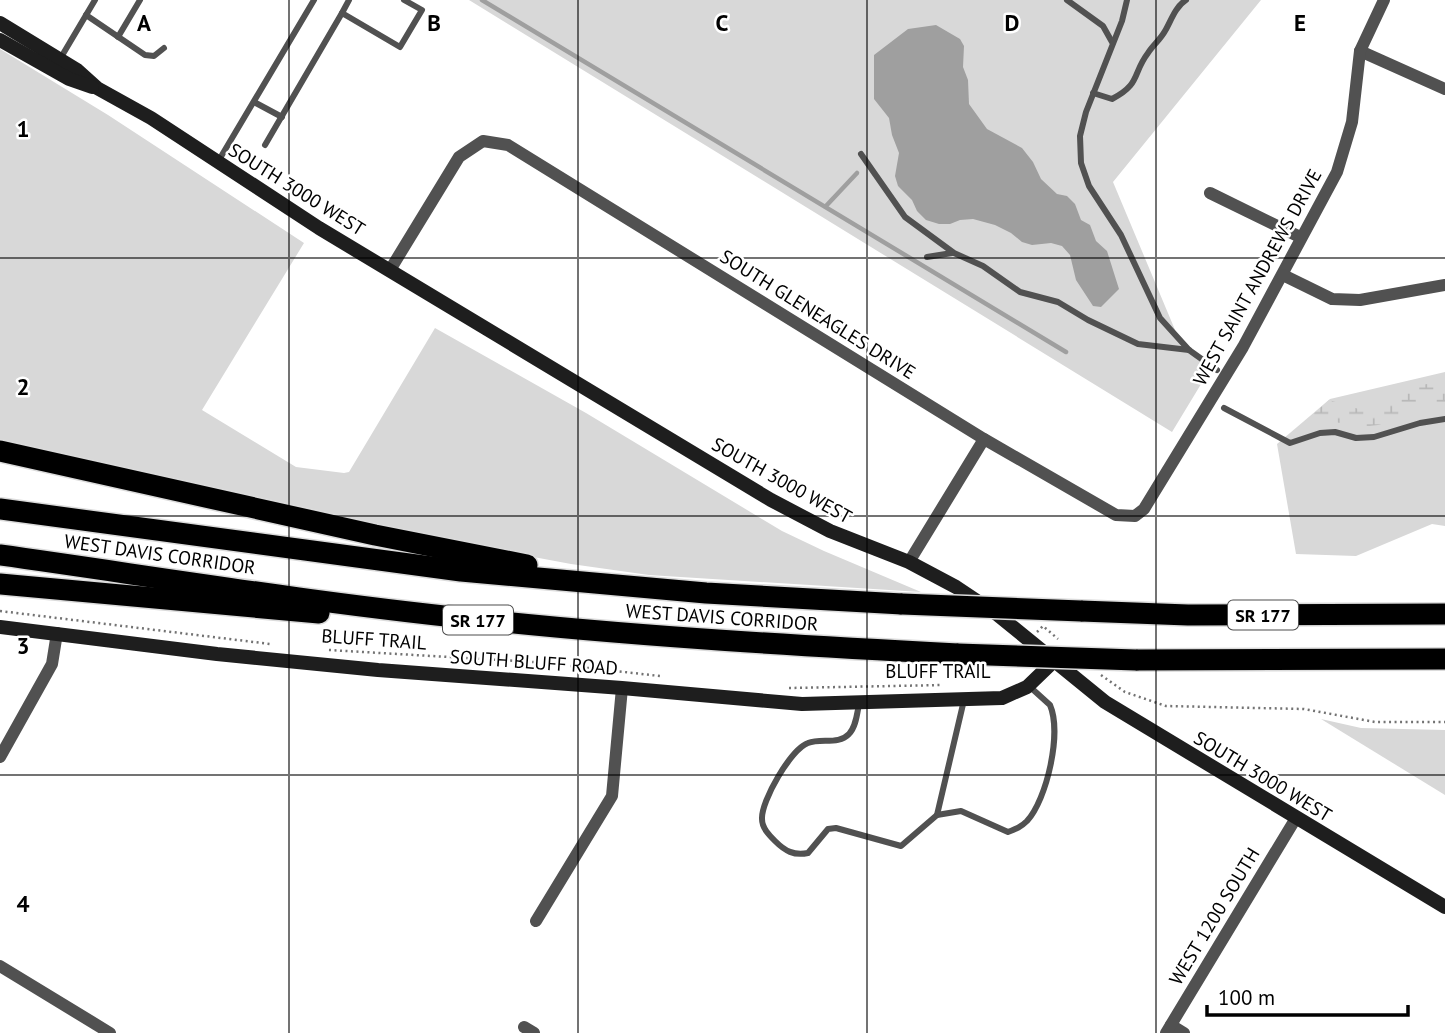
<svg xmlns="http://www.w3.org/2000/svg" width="1445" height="1033" viewBox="0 0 1445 1033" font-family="'PT Sans',sans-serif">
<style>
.grass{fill:#d8d8d8}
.wetland{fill:url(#wetland-marsh)}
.water{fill:#9f9f9f}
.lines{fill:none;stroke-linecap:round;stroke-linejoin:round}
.stream{stroke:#9f9f9f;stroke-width:4.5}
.highway-casing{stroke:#dbdbdb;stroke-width:24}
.path{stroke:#737373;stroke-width:2.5;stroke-dasharray:2 3.5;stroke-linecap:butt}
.lane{stroke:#515151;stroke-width:6}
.street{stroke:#515151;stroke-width:12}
.secondary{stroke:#1e1e1e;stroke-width:14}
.highway{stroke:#000;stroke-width:21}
.highway-bridge-casing{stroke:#dbdbdb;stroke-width:24;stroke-linecap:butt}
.highway-bridge{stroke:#000;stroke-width:21}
.grid{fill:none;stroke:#000;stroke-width:2;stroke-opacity:0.55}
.labels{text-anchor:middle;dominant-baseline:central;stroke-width:5;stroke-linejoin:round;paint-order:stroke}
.shield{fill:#fff;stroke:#4c4c4c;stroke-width:2}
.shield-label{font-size:18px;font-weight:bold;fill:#000}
.street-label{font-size:19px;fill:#000;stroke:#fff}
.grid-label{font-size:23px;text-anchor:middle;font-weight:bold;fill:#000;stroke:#fff;stroke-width:5;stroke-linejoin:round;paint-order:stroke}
</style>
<defs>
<pattern id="wetland-marsh" width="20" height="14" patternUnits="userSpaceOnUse" patternTransform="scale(1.75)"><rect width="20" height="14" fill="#d8d8d8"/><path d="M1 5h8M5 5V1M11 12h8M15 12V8" fill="none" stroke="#b8b8b8"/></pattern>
</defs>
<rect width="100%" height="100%" fill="#fff"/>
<g class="grass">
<path d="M469 0H1261L1113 182 1178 337 1212 366 1172 432Z"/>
<path d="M0 49 108 115 304 243 202 410 296 467 344 473 349 472 435 328 586 413 782 531 824 551 921 592 649 575 571 564 410 534 0 442Z"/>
<path d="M1445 372V526L1432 524 1356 556 1296 554 1277 444 1330 399Z"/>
<path d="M1321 719 1361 728 1445 730V795Z"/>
</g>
<path class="wetland" d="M1436 383 1445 389V410L1438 403C1417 401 1401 418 1382 424 1359 430 1333 421 1311 416L1329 400 1362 410 1383 406 1419 385Z"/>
<path class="water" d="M936 25 960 39 964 46 963 67 968 80 969 104 987 129 1022 148 1033 162 1041 179 1057 194 1067 196 1075 204 1081 220 1090 225 1096 241 1107 251 1119 289 1101 307 1093 306 1076 280 1070 255 1062 246 1051 243 1032 245 1022 242 1011 233 995 225 973 219 960 220 950 224H939L926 220 917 211 912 200 898 186 895 176 899 153 892 135 889 118 874 99V55L908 29Z"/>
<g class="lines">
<g class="stream">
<path d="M482 0 1066 352"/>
<path d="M826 206 857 173"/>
</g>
<defs>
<g id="highway">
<path d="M0 451 375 535 527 565"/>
<path d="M0 509 461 571 706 593 902 604"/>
<path d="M0 555C164 578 328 605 493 621 648 637 803 646 958 654"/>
<path d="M0 584 319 613"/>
<path d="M1081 611 1188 615 1445 614"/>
<path d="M1136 660 1445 659"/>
</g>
</defs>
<use href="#highway" class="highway-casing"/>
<g class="path">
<path d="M0 611 270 644"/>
<path d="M1037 632 1043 626 1058 639"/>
<path d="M329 650 534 662 660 676"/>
<path d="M1101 675 1125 692 1166 706 1304 709 1375 722H1445"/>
<path d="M789 688 943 685"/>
</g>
<g class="lane">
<path d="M1067 0 1103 26 1112 42"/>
<path d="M1127 0 1122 21 1086 112 1080 136 1081 163 1089 186 1121 235 1160 318 1189 350 1217 370"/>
<path d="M342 13 349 0"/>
<path d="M86 15 145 55 154 56 164 48"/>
<path d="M118 37 140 0"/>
<path d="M60 59 95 0"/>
<path d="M1093 93 1112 99C1141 84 1132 74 1148 53 1153 45 1160 40 1165 31 1171 21 1175 7 1186 0"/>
<path d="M254 102 282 117"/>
<path d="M265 145 342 13 400 47 422 10 404 0"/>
<path d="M861 154 905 217 954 253 983 266 1020 292 1058 302 1088 320 1138 344 1189 350"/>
<path d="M219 160 314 0"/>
<path d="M927 257 952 253"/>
<path d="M1224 408 1290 443 1320 433 1335 432 1356 438 1374 437 1420 423 1445 419"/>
<path d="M859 704C857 714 856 727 849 734 839 745 821 738 808 743 791 749 761 801 762 819 762 828 769 835 775 841 785 851 794 856 808 853L828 829 836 828 901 846 937 815 961 811 1008 832C1016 829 1021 827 1027 821 1047 799 1062 733 1050 705L1029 686"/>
<path d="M937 815 964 700"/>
</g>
<g class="street">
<path d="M1360 51 1445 89"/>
<path d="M1210 193 1300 237"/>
<path d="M390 270 459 157 483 141 508 145 984 439 1116 515 1135 516 1144 509 1243 347 1337 172 1352 122 1360 51 1384 0"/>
<path d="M1283 275 1332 299 1360 300 1445 285"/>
<path d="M909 562 984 439"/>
<path d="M0 757 52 664 57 633"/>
<path d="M536 921 612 796 622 688"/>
<path d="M0 966 110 1033"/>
<path d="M1171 1025 1184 1033"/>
<path d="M524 1027 534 1033"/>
<path d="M1166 1033 1296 818"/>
</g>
<g class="secondary">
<path d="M0 23 77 70 97 88 151 118 319 228 771 500 830 531 909 562 956 587 998 615 1105 702 1445 907"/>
<path d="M0 40 69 79 92 87"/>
<path d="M0 627 217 654 378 670 622 688 802 704 1002 698 1027 687 1054 661"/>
</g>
<use href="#highway" class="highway"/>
<defs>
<g id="highway-bridge">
<path d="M902 604 1081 611"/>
<path d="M958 654 1136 660"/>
</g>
</defs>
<use href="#highway-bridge" class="highway-bridge-casing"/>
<use href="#highway-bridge" class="highway-bridge"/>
</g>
<path class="grid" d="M289 0V1033M578 0V1033M867 0V1033M1156 0V1033M0 258H1445M0 516H1445M0 775H1445"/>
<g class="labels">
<g class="shield">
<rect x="1228" y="600.5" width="70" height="29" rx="5"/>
<rect x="443" y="605.5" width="70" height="29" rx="5"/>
</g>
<g class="shield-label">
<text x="1263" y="615">SR 177</text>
<text x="478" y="620">SR 177</text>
</g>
<g class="street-label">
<text transform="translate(297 189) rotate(32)">SOUTH 3000 WEST</text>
<text transform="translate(1257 277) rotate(-61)">WEST SAINT ANDREWS DRIVE</text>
<text transform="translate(818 314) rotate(32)">SOUTH GLENEAGLES DRIVE</text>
<text transform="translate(782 480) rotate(29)">SOUTH 3000 WEST</text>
<text transform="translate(160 554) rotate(8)">WEST DAVIS CORRIDOR</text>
<text transform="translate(722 617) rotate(4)">WEST DAVIS CORRIDOR</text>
<text transform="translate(374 639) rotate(4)">BLUFF TRAIL</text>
<text transform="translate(534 662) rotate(4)">SOUTH BLUFF ROAD</text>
<text x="938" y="671">BLUFF TRAIL</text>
<text transform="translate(1263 776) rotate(31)">SOUTH 3000 WEST</text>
<text transform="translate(1214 916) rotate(-59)">WEST 1200 SOUTH</text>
</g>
</g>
<g class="grid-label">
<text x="144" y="31">A</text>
<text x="434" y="31">B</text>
<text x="722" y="31">C</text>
<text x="1012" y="31">D</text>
<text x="1300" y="31">E</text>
<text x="23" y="137">1</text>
<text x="23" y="395">2</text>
<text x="23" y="654">3</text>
<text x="23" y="912">4</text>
</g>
<path d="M1207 1005v10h201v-10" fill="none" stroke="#000000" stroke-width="3.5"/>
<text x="1218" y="1005" font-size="21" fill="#000000" stroke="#ffffff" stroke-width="5" paint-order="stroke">100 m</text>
</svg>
